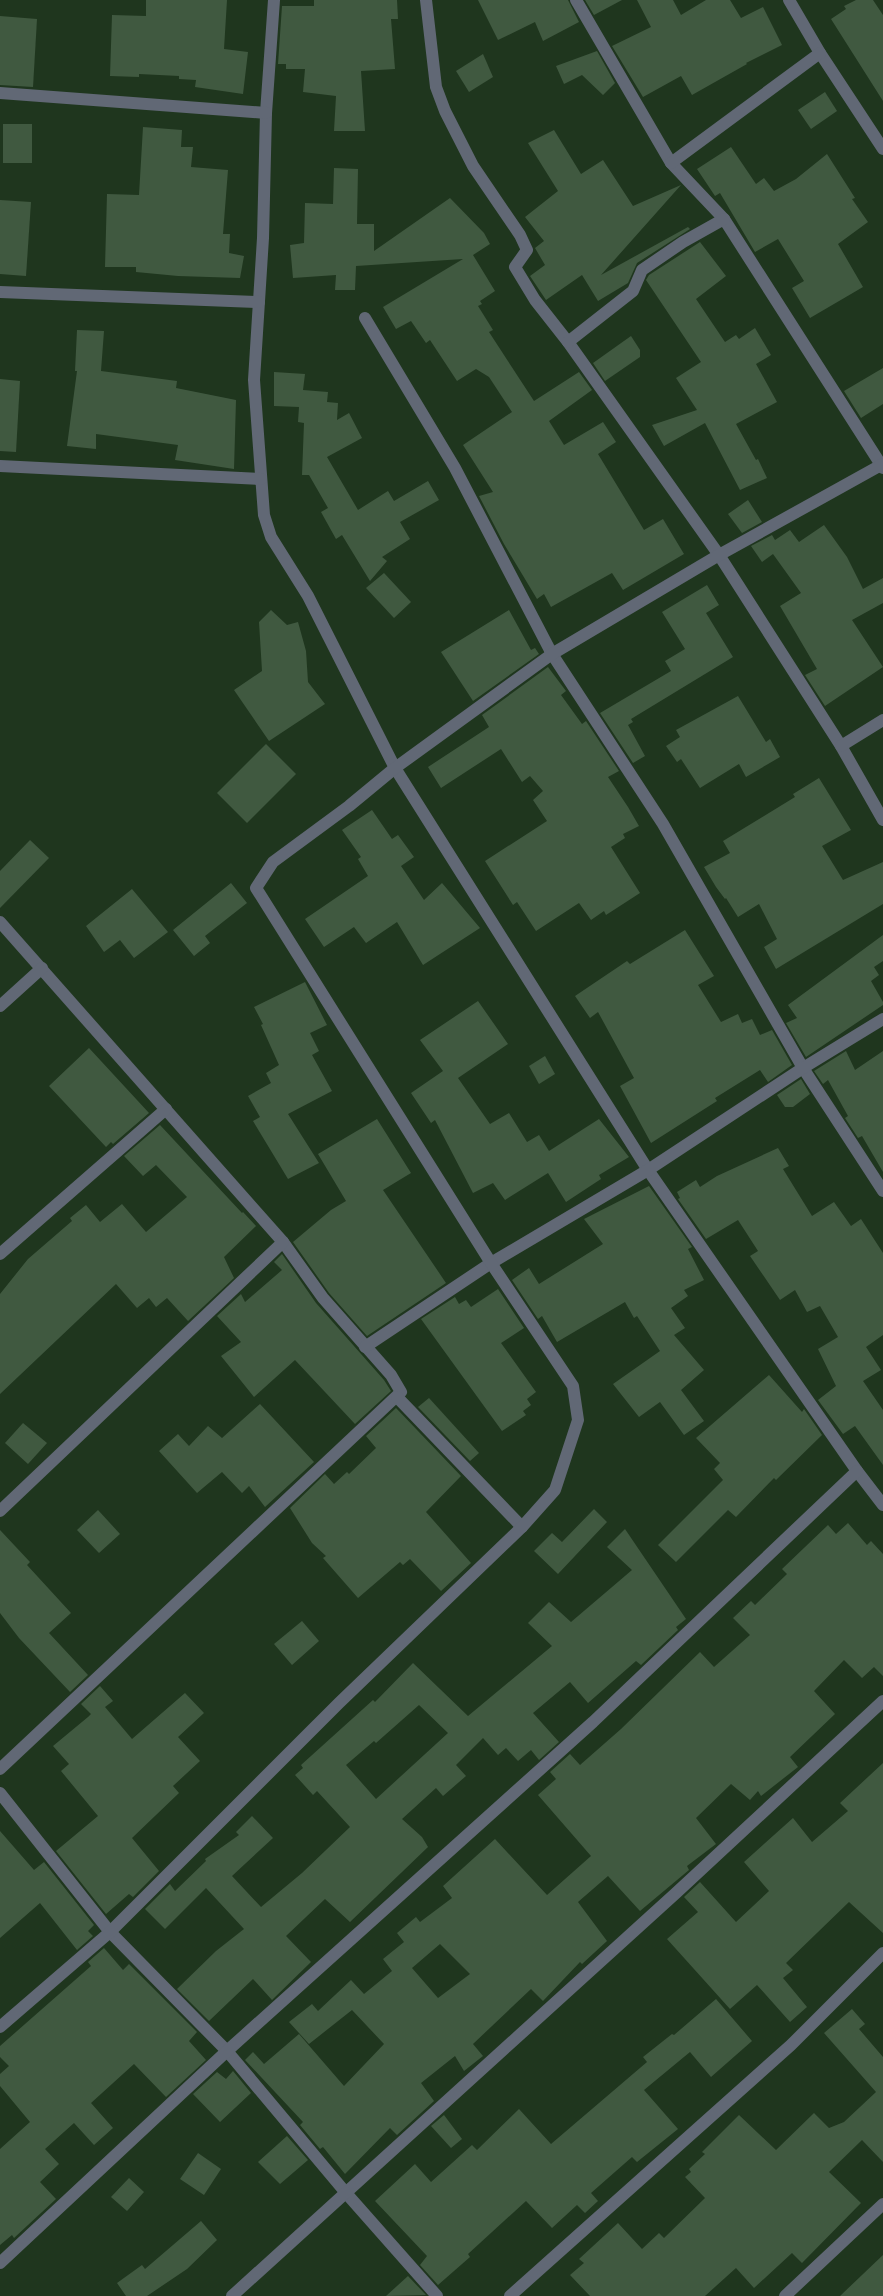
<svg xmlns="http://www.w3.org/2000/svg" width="883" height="2296" viewBox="0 0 883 2296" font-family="Lora,serif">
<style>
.building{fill:#405940;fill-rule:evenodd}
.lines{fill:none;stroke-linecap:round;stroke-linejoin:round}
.minor{stroke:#616875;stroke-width:12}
</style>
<rect width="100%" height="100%" fill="#1f361e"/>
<g class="building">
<path d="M146 0H227L224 49 248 52 243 94 195 87 196 80 179 79V76L139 74V77L110 76 112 15 146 16Z"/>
<path d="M314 0H397L398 19H391L395 69 361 71 365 131H334L336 96 303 92 305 69H286V64H278L282 6H314Z"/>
<path d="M478 0H568L579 22 543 41 535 22 498 40Z"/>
<path d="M585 0H622L594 15Z"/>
<path d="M637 0H673L681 15 706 0H730L741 18 763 7 782 45 746 63 747 64 692 95 681 76 643 97 612 46 651 27Z"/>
<path d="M856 0H873L883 15V101L831 19 846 9 844 6Z"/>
<path d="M0 16 37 19 33 87 0 85Z"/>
<path d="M597 51 615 83 603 95 582 75 564 84 556 66Z"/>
<path d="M483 54 493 77 469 92 456 71Z"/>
<path d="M825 92 837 111 811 129 798 110Z"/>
<rect x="3" y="124" width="29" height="39"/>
<path d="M143 127 182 130 181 147H193L191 167 228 170 223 234H230L229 253 244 256 240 278 178 276 136 272V267H105L107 194 139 195Z"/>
<path d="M554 130 581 174 603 160 633 206 681 185 601 275 688 227 690 229 637 263 628 283 598 301 582 275 546 300 530 276 545 265 535 248 544 241 525 217 558 191 528 143Z"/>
<path d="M731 147 756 184 764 178 774 191 796 179 827 154 855 198 852 199 868 222 838 244 863 287 810 318 792 288 804 281 778 239 755 252 720 193 715 196 697 169Z"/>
<path d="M334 168 358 169 357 224H374V251L450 198 484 233 490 244 473 255 495 291 480 301 482 304 478 306 493 330 489 332 534 401 579 372 592 390 549 421 564 445 603 422 616 442 598 454 644 530 663 519 684 554 623 590 612 573 551 607 544 594 537 599 504 544 479 496 493 492 463 445 512 412 489 377 476 369 457 381 430 340 426 343 411 321 396 329 383 307 463 259 356 266 355 290H335L336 275 293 278 290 245 304 243 305 203 333 204Z"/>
<path d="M0 200 31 202 26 276 0 274Z"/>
<path d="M700 242 726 276 696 299 725 342 736 335 739 339 755 328 771 355 756 364 777 402 736 424 756 460 758 459 767 478 740 490 705 423 664 446 652 425 697 410 676 378 701 362 646 280 649 275Z"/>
<path d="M77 330 104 331 101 371 177 381 176 388 236 400 234 469 175 460 178 445 96 434V449L67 446 77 371H75Z"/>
<path d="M631 336 640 350V357L605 381 593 363Z"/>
<path d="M883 368V404L861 418 844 391Z"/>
<path d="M274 372 305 374 303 390 328 392 327 402 338 403 337 420 349 413 362 438 327 457 358 510 388 491 394 501 428 481 439 500 400 522 410 539 382 557 387 561 370 581 342 535 336 539 321 512 328 508 309 475H302L304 423 298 422 299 407 274 406Z"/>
<path d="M0 379 20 381 16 452 0 451Z"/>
<path d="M748 500 762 522 742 533 728 514Z"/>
<path d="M824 525 847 557 863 589 883 578V603L852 620 883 667 825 706 805 675 817 669 780 606 801 593 773 554 762 562 751 546 772 535 775 540 790 530 799 542Z"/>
<path d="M384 573 411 602 394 618 366 588Z"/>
<path d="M707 585 719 605 706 613 733 657 631 719 633 722 628 725 645 756 633 763 600 713 671 671 665 661 685 649 662 612Z"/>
<path d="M271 610 287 625 298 622 306 651 308 682 325 704 269 741 234 690 262 671 259 622Z"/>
<path d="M509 610 531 650 535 648 539 654 473 701 441 652Z"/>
<path d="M548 667 566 691 561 695 582 724 586 721 619 771 608 777 628 807 639 826 623 834 625 838 611 847 640 893 606 915 604 911 591 920 579 903 536 931 517 902 513 905 485 861 547 821 533 800 543 791 530 776 522 782 501 749 441 788 428 767 489 727 482 715Z"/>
<path d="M738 696 766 742 770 739 780 757 746 777 739 764 700 788 681 759 677 762 666 746 680 737 676 730Z"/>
<path d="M266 744 296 774 247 823 217 793Z"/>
<path d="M819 778 851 830 822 846 843 880 883 862V904L776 969 764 947 777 939 759 904 738 917 726 898 725 899 716 887 704 867 730 853 723 841 795 797 793 794Z"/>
<path d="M372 810 392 839 398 835 414 857 401 866 424 900 442 883 480 928 423 965 397 922 366 943 354 927 324 947 305 919 368 876 358 859 361 857 342 830Z"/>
<path d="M30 840 49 858 0 908V871Z"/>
<path d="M231 883 247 903 205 936 210 943 194 956 173 930Z"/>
<path d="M132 889 168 932 134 958 120 940 104 952 86 926Z"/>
<path d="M685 930 714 976 698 985 721 1022 738 1014 742 1023 752 1019 760 1035 772 1030 792 1065 768 1082 760 1070 715 1098 717 1101 651 1143 620 1086 634 1078 598 1012 590 1018 575 996 627 961 630 964Z"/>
<path d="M883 935V961L874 967 879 975 871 981 883 1002V1005L806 1057 786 1023 797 1018 788 1005Z"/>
<path d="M305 982 327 1025 310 1033 319 1051 312 1055 332 1091 288 1114 319 1163 288 1179 253 1121 260 1117 248 1096 271 1083 266 1073 279 1065 261 1025 263 1024 254 1007Z"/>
<path d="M478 1001 508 1044 458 1078 490 1124 509 1113 527 1142 539 1135 549 1151 599 1119 629 1157 599 1175 601 1179 566 1202 548 1173 505 1200 493 1183 473 1193 435 1120 431 1123 411 1093 443 1071 420 1040Z"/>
<path d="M89 1048 149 1113 113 1144 111 1142 106 1147 49 1086Z"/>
<path d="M846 1051 855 1070 883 1051V1172L862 1136 858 1138 845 1118 848 1116 828 1080 823 1084 814 1071Z"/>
<path d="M545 1056 555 1074 539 1084 529 1066Z"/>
<path d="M801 1079 810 1094 793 1107H785L777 1095Z"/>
<path d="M377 1119 411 1173 383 1190 446 1283 367 1336 329 1293 293 1242 331 1210 346 1201 318 1154Z"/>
<path d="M160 1125 242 1213 243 1212 256 1226 224 1257 234 1278 188 1321 167 1298 156 1307 149 1298 137 1308 116 1284 0 1394V1294L28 1259 72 1221 70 1218 86 1205 100 1222 122 1204 146 1232 187 1197 156 1165 143 1176 124 1156Z"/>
<path d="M778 1148 789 1166 783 1169 812 1216 834 1202 851 1226 861 1219 883 1253V1335L866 1347 881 1370 863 1381 883 1410V1465L855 1426 843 1434 818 1400 836 1386 818 1349 838 1337 820 1306 807 1312 795 1290 780 1300 750 1256 758 1251 738 1220 706 1239 678 1199 680 1198 677 1192 696 1180 700 1187 717 1176Z"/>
<path d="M649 1186 692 1247 688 1249 704 1280 684 1290 688 1296 671 1308 685 1328 674 1335 704 1370 681 1390 704 1421 684 1435 660 1402 639 1417 613 1384 660 1351 637 1316 634 1318 625 1302 557 1342 542 1316 538 1319 512 1280 529 1268 539 1284 603 1244 584 1219Z"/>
<path d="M282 1254 316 1303 384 1380 391 1391 355 1424 295 1360 254 1397 221 1356 241 1342 217 1316 241 1294 245 1302 282 1270 274 1262Z"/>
<path d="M498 1289 524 1328 501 1343 536 1392 527 1399 531 1405 523 1411 526 1415 502 1431 421 1319 455 1297 459 1304 466 1300 471 1307Z"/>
<path d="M769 1375 802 1412 804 1409 822 1435 776 1480 774 1478 736 1517 728 1510 676 1562 658 1545 723 1480 714 1469 720 1463 696 1438Z"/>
<path d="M429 1398 479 1453 470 1461 418 1407Z"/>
<path d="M260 1404 314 1462 265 1507 249 1486 242 1493 222 1472 197 1493 159 1451 178 1434 189 1446 208 1426 222 1438Z"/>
<path d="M396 1408 461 1476 426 1512 471 1563 441 1591 410 1559 403 1565 400 1562 358 1598 323 1558 326 1556 312 1543 290 1508 325 1474 334 1484 347 1472 349 1474 376 1448 366 1436Z"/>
<path d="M23 1423 47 1443 28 1464 5 1443Z"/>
<path d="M594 1509 607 1522 558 1574 534 1551 552 1533 562 1542Z"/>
<path d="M98 1510 120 1534 99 1553 77 1530Z"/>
<path d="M848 1523 867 1545 871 1541 883 1554V1676L874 1667 862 1678 844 1660 814 1691 835 1714 790 1757 798 1767 761 1796 758 1791 750 1800 731 1784 696 1818 716 1844 687 1866 689 1870 640 1911 608 1876 578 1902 607 1941 582 1964 580 1962 543 2001 531 1989 473 2044 483 2056 464 2071 455 2056 421 2083 434 2101 397 2135 390 2128 345 2174 323 2147 320 2149 300 2125 303 2122 245 2060 253 2052 264 2064 299 2034 344 2086 384 2044 352 2010 309 2044 289 2022 312 2004 318 2011 351 1980 364 1994 392 1971 383 1959 404 1942 397 1933 416 1917 420 1922 452 1898 443 1886 495 1839 547 1895 591 1856 538 1795 556 1779 550 1772 570 1754 580 1765 621 1729 700 1652 714 1667 750 1635 733 1618 751 1601 755 1605 787 1574 782 1569 828 1525 836 1534ZM440 1944 470 1974 438 1998 412 1968Z"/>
<path d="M625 1529 686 1619 676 1627 678 1630 641 1665 636 1661 588 1703 570 1682 533 1713 559 1742 539 1760 531 1750 518 1761 506 1748 498 1755 483 1738 456 1765 466 1776 443 1796 436 1788 402 1819 422 1837 428 1847 350 1922 325 1899 286 1936 311 1962 272 2000 253 1979 209 2021 177 1989 216 1951 244 1929 206 1888 165 1929 145 1909 170 1884 175 1891 206 1861 205 1859 239 1835 236 1832 252 1816 273 1838 232 1876 261 1907 302 1873 350 1827 317 1791 313 1795 295 1775 303 1768 301 1765 373 1700 375 1702 413 1663 468 1716 552 1646 528 1623 549 1602 571 1622 632 1570 607 1547ZM419 1705 448 1733 376 1799 346 1765 374 1741 376 1743Z"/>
<path d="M0 1530 30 1562 27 1565 71 1613 49 1633 88 1675 70 1692 19 1638 0 1613Z"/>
<path d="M302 1621 319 1641 292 1665 274 1644Z"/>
<path d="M100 1686 113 1701 105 1707 132 1739 185 1693 204 1713 178 1737 200 1761 173 1786 179 1793 132 1838 159 1871 133 1897 129 1894 106 1914 56 1851 98 1816 61 1771 69 1764 53 1746 88 1717 91 1714 81 1704Z"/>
<path d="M883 1763V1933L849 1902 786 1963 793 1970 783 1978 807 2007 790 2022 757 1985 730 2009 667 1939 698 1912 684 1897 700 1882 736 1922 769 1891 744 1862 793 1818 812 1842 848 1811 840 1803Z"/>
<path d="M0 1831 34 1870 44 1862 94 1925 88 1931 93 1936 77 1950 40 1903 0 1938Z"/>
<path d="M104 1948 123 1970 129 1964 197 2032 189 2041 206 2060 166 2097 134 2064 91 2103 113 2128 94 2145 74 2123 45 2149 59 2164 40 2182 56 2199 14 2238 12 2235 0 2245V2149L30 2122 0 2086V2074L9 2066 0 2057V2046L91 1966 88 1962Z"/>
<path d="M716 1999 752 2041 711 2077 690 2052 644 2090 678 2129 637 2162 632 2157 591 2193 598 2201 585 2213 577 2205 552 2228 526 2201 468 2254 470 2257 438 2285 420 2265 427 2256 375 2201 415 2164 431 2182 472 2145 477 2150 519 2109 551 2144 647 2062 643 2057 672 2034 674 2035Z"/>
<path d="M852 2009 865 2024 859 2029 883 2057V2162L862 2140 829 2172 861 2203 802 2263 792 2253 754 2288 736 2268 705 2296H590L570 2275 584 2263 579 2259 618 2223 642 2249 659 2233 664 2238 705 2198 685 2177 691 2172 689 2169 705 2154 702 2152 739 2115 776 2150 814 2113 829 2128 844 2122 876 2092 824 2033Z"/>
<path d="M233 2071 251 2093 220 2122 193 2094 217 2072 226 2079Z"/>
<path d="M444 2115 462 2139 451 2148 431 2126Z"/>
<path d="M287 2136 308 2160 280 2184 258 2162Z"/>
<path d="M198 2153 221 2169 204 2195 180 2179Z"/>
<path d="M129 2178 144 2192 127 2211 111 2197Z"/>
<path d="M201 2221 217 2240 187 2269 147 2296H126L117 2283 142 2265 145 2269Z"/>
<path d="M883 2255V2296H840Z"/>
<path d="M408 2276 426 2295 386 2296Z"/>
</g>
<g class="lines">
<g class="minor">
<path d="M274 0 266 113 263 238 254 380 264 515 271 537 308 596 395 768 648 1170 857 1471 883 1505"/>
<path d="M426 0 436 87 445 111 473 166 520 235 527 250 515 267 535 300 568 342 719 555 841 746 883 820"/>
<path d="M576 0 671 163 724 219 883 468"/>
<path d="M789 0 820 53 883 149"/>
<path d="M0 93 266 113"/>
<path d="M671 163 820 53"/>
<path d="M0 292 259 302"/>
<path d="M365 318 455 468 552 654 663 824 803 1068 883 1191"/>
<path d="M568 342 633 291 642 270 683 242 724 219"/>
<path d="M0 466 261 479"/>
<path d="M841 746 883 720"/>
<path d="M0 922 283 1242 323 1298 391 1375 401 1392 0 1769"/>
<path d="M0 1006 42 968"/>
<path d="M0 1254 166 1109"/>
<path d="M365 1347 491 1263 648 1170 803 1068 883 1019"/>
<path d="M397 1397 522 1527"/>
<path d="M0 1511 283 1242"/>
<path d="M0 1793 110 1932 227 2051 346 2193 437 2296"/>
<path d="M0 2027 110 1932 339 1703 522 1527 555 1490 578 1420 573 1386 491 1263 256 888 273 862 349 806 395 768 552 654 719 555 883 464"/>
<path d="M0 2263 227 2051 593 1722 857 1471"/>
<path d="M232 2296 676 1893 883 1701"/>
<path d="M510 2296 791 2045 883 1953"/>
<path d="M785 2296 883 2204"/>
</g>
</g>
</svg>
